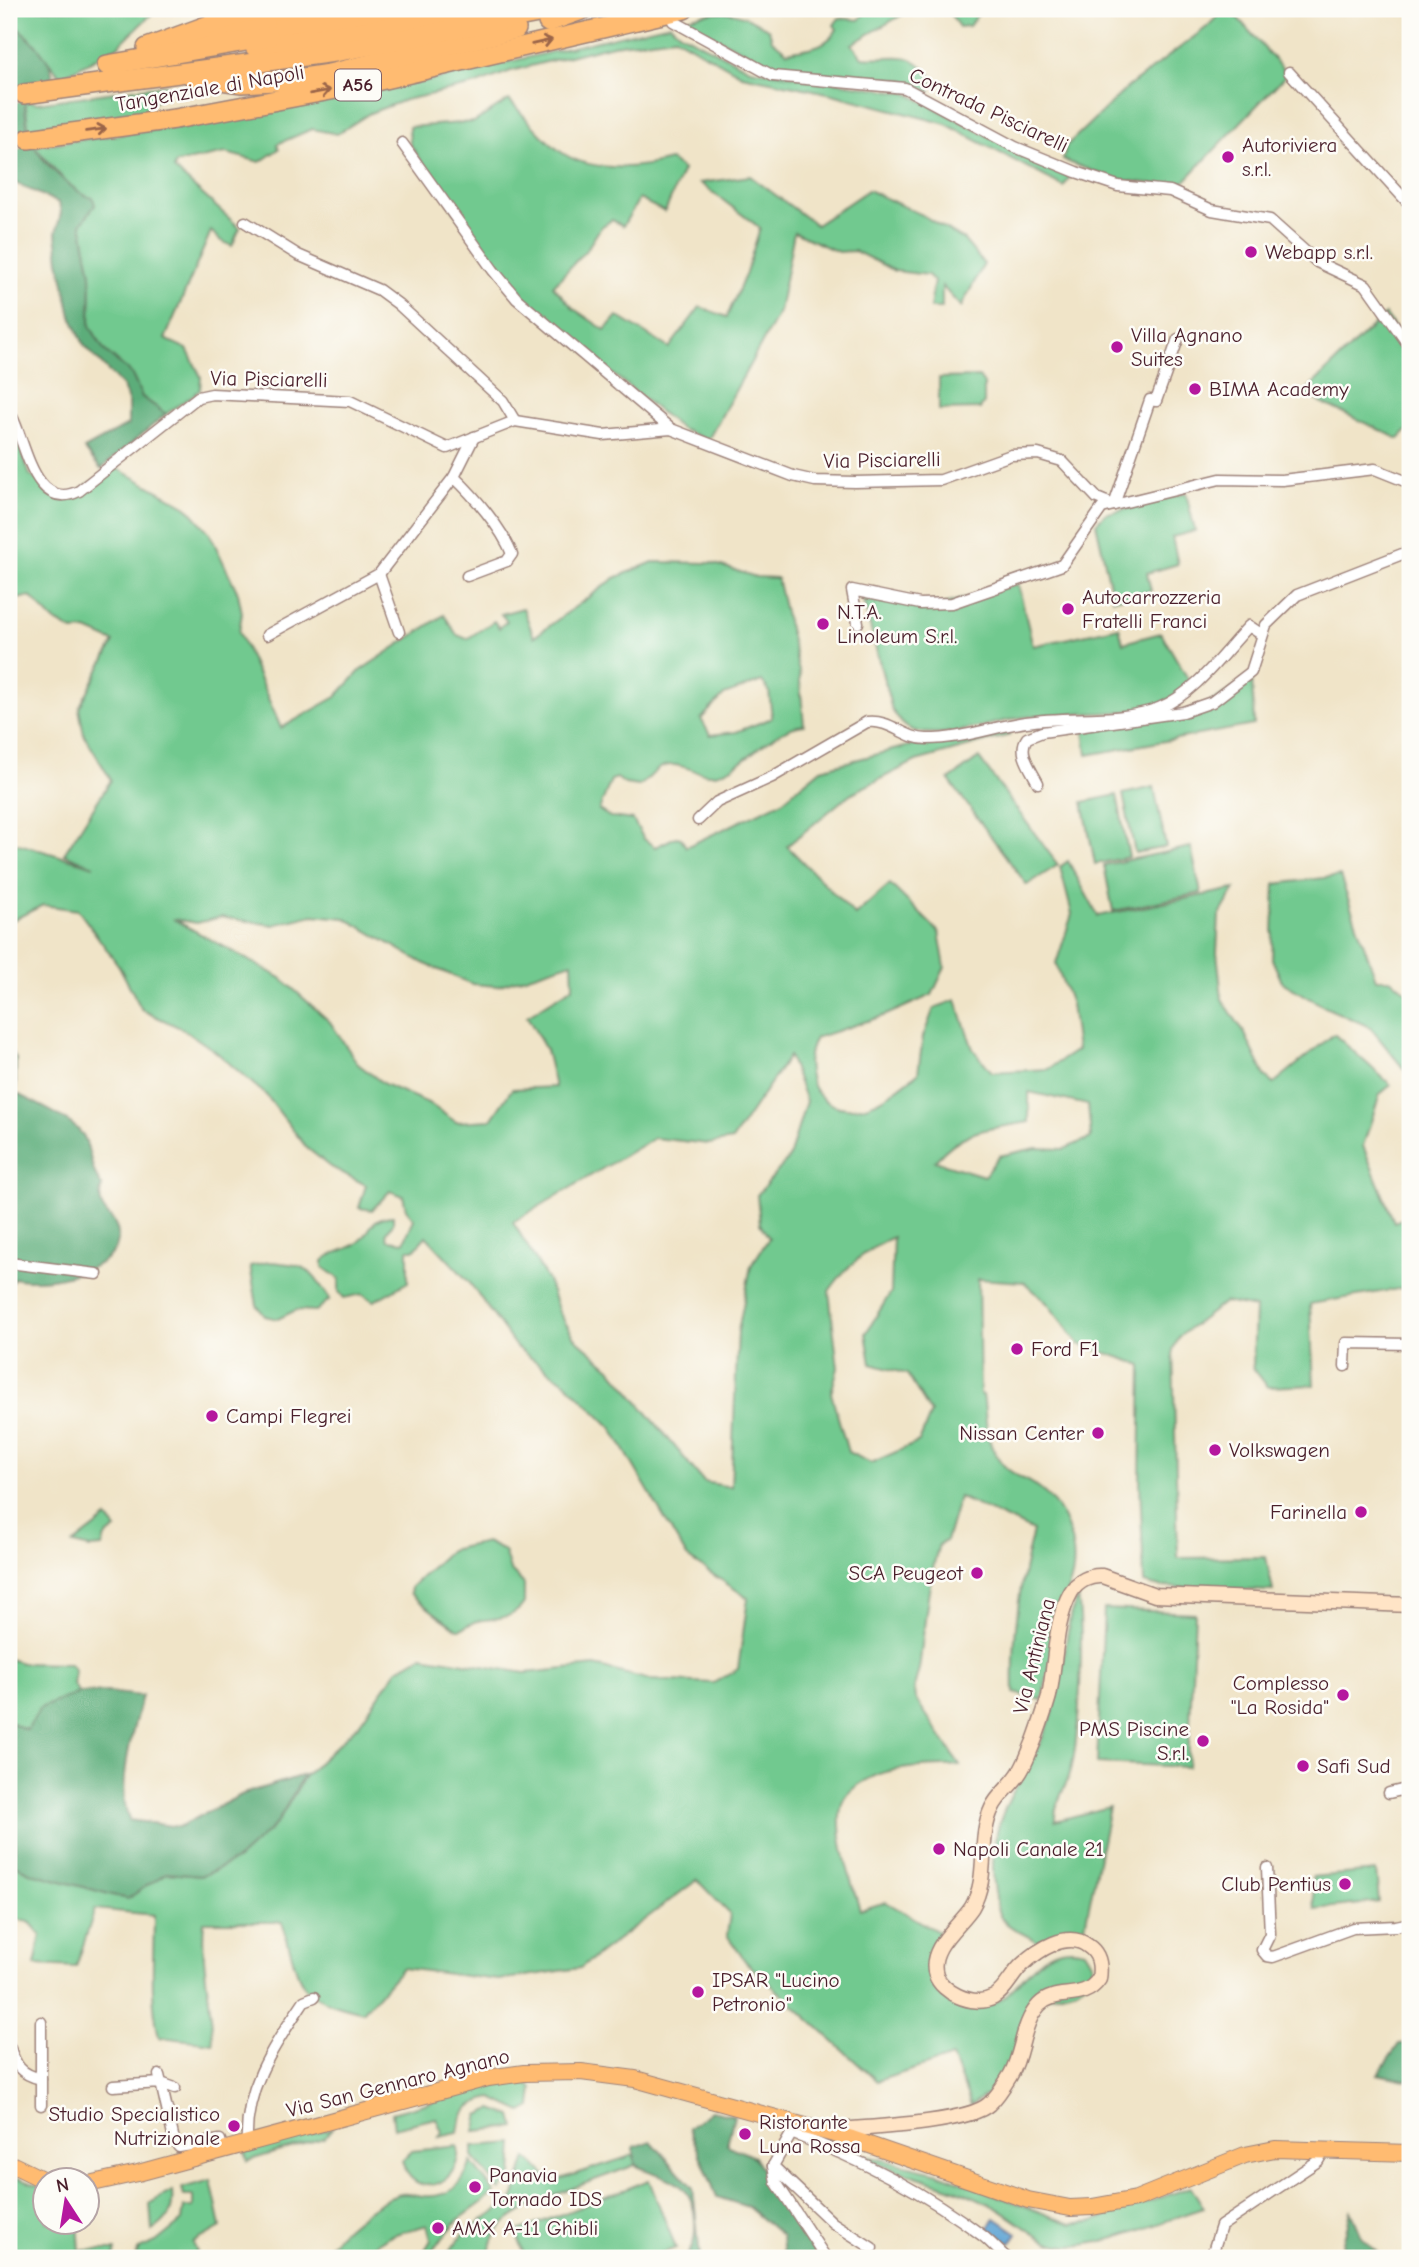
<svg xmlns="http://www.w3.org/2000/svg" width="1419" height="2267" viewBox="0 0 1419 2267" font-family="'Comic Neue',sans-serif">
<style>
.green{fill:#71c98f;stroke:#5e745d;stroke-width:2;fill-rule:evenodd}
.forest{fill:#5cad7a;stroke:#536652;stroke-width:2}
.water{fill:#5ea4d4;stroke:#546280;stroke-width:2}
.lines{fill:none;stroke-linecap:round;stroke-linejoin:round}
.highway-tunnel{stroke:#cfbda9;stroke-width:19;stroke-dasharray:19 10;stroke-linecap:butt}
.street-casing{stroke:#9d827a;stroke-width:13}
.secondary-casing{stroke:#9d827a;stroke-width:17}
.primary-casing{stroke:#9d827a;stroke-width:18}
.highway-casing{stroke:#9d827a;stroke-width:22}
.street{stroke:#fff;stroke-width:10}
.secondary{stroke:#ffe4c6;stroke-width:14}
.primary{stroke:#ffbb71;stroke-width:16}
.highway{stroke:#ffbb71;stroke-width:19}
.oneway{stroke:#9b654a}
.poi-dot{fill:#b5179e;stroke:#fdfcf7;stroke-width:2.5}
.labels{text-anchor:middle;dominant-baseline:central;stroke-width:5;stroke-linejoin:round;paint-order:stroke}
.shield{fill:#fdfcf7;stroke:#806168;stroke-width:2}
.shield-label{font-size:19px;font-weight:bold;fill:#4a1f2b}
.street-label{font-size:21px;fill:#4a1f2b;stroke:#fdfcf7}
.poi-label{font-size:21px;fill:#4a1f2b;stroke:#fdfcf7;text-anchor:start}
</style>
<rect width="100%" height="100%" fill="#fdfcf7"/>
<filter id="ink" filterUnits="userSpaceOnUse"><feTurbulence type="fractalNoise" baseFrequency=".0143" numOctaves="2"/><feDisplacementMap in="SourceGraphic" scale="14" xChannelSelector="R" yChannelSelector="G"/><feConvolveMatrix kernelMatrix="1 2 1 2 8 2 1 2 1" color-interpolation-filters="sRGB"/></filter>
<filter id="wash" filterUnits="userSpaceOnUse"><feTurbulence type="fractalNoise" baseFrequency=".00686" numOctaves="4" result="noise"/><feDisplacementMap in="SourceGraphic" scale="28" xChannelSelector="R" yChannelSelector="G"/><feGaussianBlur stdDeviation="1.57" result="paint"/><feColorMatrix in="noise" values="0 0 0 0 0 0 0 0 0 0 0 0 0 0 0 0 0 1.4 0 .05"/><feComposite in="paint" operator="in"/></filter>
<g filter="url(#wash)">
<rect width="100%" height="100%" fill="#f0e4c8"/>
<g class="green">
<path d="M9 9H157L117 47 61 77 30 38 9 21Z"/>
<path d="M868 9H912L852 44 862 57C898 61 904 45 934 78L930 92 904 80 773 71 752 55 680 20C719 9 735 7 769 30L772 40 787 52C807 48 827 48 837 29L834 25 839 18 859 20Z"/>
<path d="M947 9H982L969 26 959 27Z"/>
<path d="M1225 9H1230L1287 74 1179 187 1114 179 1063 160 1066 146 1128 87 1207 27Z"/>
<path d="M670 24 680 33 750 69 907 93 1039 163 1070 176 1064 187 946 124 832 94 742 75 675 37 613 45 511 71 474 85 405 100 370 113 337 134 312 129 277 144 279 149 260 162 226 153 176 163 174 169 240 228 232 246 221 241 211 231 165 339 187 349 201 377 200 390 166 414 142 397 131 373 104 350 90 326 91 274 81 223 95 205 65 181 34 146 228 120 436 79Z"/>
<path d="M164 85 169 86 168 89 146 110 134 115 43 126 29 133 25 100 37 103Z"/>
<path d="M509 100C526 117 544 141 564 154 593 172 638 169 670 160L683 170 665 212 639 199 623 226 612 220 601 227 587 249 553 286 574 309 605 330 617 316 669 348 700 307 727 317 746 273 760 228 700 183 750 176 816 225 868 190 922 215 964 240 984 264 961 307 942 286V308H930L934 281 928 275 895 271 855 251 838 252 794 232 779 312 708 440 681 429 530 307 473 239 410 144 409 127 474 122Z"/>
<path d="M1385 314 1410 350V428L1399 439 1303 394Z"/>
<path d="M979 377 984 384V403L980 409 939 410V378Z"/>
<path d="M9 417 30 475 65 499 115 467 187 507 209 532 238 593 242 613 239 632 281 728 336 697 361 670 444 615 457 635 467 639 494 621 499 628 507 621 501 614 523 608 534 637 615 578 653 562 712 563 756 577 777 578 799 671 804 725C772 728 749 763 719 773 700 779 677 757 660 768 652 773 647 781 639 786L625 784 617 778 611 780 599 810 610 817 633 820 644 839 655 847 676 837 681 838 686 847 781 802 821 769 912 745 979 737 1009 729 1010 735 916 761 850 794 787 846 855 915 890 884 939 932 945 967 932 995 886 1015 815 1038C800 1065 810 1105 846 1108 874 1110 898 1089 918 1073L923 1037 934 1008 956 1000 973 1049 992 1072 1048 1069 1077 1050 1071 1004 1056 964 1072 914 1060 867 1068 861 1098 916 1235 889 1219 916 1217 952 1222 999 1245 1034 1265 1076 1273 1084 1334 1034 1391 1085 1380 1094 1363 1146 1394 1222 1410 1216V1287L1310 1304 1314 1385 1268 1387 1253 1368 1255 1308 1225 1302 1180 1336 1173 1349 1178 1558 1266 1557 1273 1591 1160 1587 1144 1583 1140 1483 1142 1365 1079 1344 1047 1303 1024 1282 978 1279 980 1394 983 1395C986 1411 985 1435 993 1449 1006 1475 1016 1473 1037 1487 1068 1509 1082 1555 1068 1589L1042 1700 1014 1693C1012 1638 1019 1585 1033 1531L959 1497 946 1541 939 1544C928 1583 925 1622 920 1662 919 1676 912 1683 915 1698L960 1765C937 1767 912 1766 890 1771 876 1774 851 1786 844 1799 831 1824 852 1884 860 1910L886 1902 940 1933 930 1955 936 1988C1019 2050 1016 1932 1085 1951L1093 1964 1090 1979 1077 1989 1037 1999 1023 2017 1014 2056 995 2089 971 2105 952 2057 877 2081 746 1962 727 1935 730 1914 697 1880 580 1968 498 1980 402 1968 363 2012C292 1995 303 1988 282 1922H204C200 1962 212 2002 213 2043L159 2037C149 1995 154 1957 154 1915L95 1909 76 1967 35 1965 41 1935 29 1921 14 1919C5 1906 5 1878 15 1865L32 1873 127 1899 166 1873 202 1876 238 1859 277 1823 305 1776 359 1724 398 1669 422 1656 525 1673 595 1666 650 1680 714 1683 738 1669 748 1598 687 1557 611 1427 566 1383 516 1347 469 1282 426 1236 414 1250H408V1282L374 1301 363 1294 344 1298 339 1292V1279L323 1267V1261C332 1251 348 1251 359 1242 372 1232 368 1217 393 1216V1223L386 1234 388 1240 404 1242 414 1219 406 1209 403 1196 390 1191 372 1210 359 1208 366 1185 331 1167 307 1148 266 1095 215 1051 183 1029 142 1010 119 966 78 910 43 905 9 922V841L94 866 64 854 111 780 84 735 79 708 114 642 87 630 73 631 53 620 30 596 9 601ZM762 681 769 691 772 718 736 732 710 735 701 719 724 695ZM313 915 345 918 423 963 472 984 497 986 572 962 573 987 527 1016 546 1050 555 1087 512 1089 491 1120 456 1122 428 1103 384 1084 358 1064 330 1022 281 978 173 919 197 923 221 917 273 925ZM789 1056 806 1101 789 1158 757 1195 760 1224 769 1238 751 1266 738 1331 731 1487 704 1482 610 1368 574 1337 559 1312 548 1281 513 1222 654 1138 709 1144 732 1140ZM1029 1092 1088 1105 1091 1138 1064 1149 1036 1148 999 1156 984 1176 935 1161C965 1127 987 1130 1029 1122ZM893 1237 891 1292 866 1333 871 1364 907 1374 931 1413 919 1442 871 1463 848 1452 831 1393 838 1368 829 1291C846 1266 866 1250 893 1237Z"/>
<path d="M1186 493 1195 531 1172 537 1178 564 1147 573 1151 591 1113 599 1096 523 1105 514Z"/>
<path d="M1018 584 1033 646 1119 627 1123 643 1161 633 1191 684C1179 692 1168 702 1154 706 1113 717 1069 711 1026 717 993 721 949 740 915 731 904 728 898 719 892 710L862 596 926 609Z"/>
<path d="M1252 678 1254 725 1087 755 1084 731 1190 714Z"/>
<path d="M979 758 1058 865 1027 885 949 780Z"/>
<path d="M1154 787 1166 847 1135 853 1123 794Z"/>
<path d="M1117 795 1129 857 1095 864 1083 802Z"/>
<path d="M1191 847 1201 893 1113 911 1104 865Z"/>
<path d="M1340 876 1376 979H1390L1410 994 1408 1074 1370 1027 1327 1008 1282 982 1272 959 1275 884Z"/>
<path d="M269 1262C309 1265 308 1267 330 1299L316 1311 296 1310 278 1319 265 1316 257 1305 250 1266Z"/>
<path d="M107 1518 116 1529 105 1537 102 1547 90 1548 73 1544Z"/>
<path d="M486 1542 504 1551 510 1570 524 1584V1603C512 1622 492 1617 474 1622 469 1624 464 1629 459 1629 455 1629 412 1596 410 1593L411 1587 450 1550Z"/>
<path d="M1078 1597C1084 1636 1080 1732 1071 1770 1066 1789 1054 1801 1055 1821L1109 1807 1084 1931 1074 1927 1037 1942C1027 1935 1013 1930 1005 1922 996 1915 997 1903 995 1892 983 1811 1025 1787 1051 1718 1061 1690 1065 1644 1071 1613Z"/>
<path d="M1104 1609 1195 1613 1188 1767 1097 1763Z"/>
<path d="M9 1659 22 1663 70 1664 75 1670 73 1684 79 1693 40 1708 27 1730 9 1722Z"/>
<path d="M1376 1871 1379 1902 1315 1909 1312 1877Z"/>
<path d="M525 2083 533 2088 531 2107 522 2112 492 2098C471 2102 460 2111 458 2133L439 2137 442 2132 436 2118 394 2128 392 2113 489 2086Z"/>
<path d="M492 2109 512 2116 515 2127 475 2131 479 2115Z"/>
<path d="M332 2128 324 2138 247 2161 245 2151Z"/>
<path d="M514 2143 512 2175 500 2190 473 2157V2146Z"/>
<path d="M458 2146C463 2184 414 2204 402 2161L412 2151Z"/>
<path d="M845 2151 939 2173 1071 2224 1094 2221 1191 2187 1204 2208C1162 2221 1114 2244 1070 2246 1043 2247 1017 2219 995 2207 948 2181 893 2173 845 2151Z"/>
<path d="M634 2155 635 2165C600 2179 523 2202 500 2228 493 2237 490 2247 488 2258H444L464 2233 513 2199 526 2158 543 2172 548 2183Z"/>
<path d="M471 2162 495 2193 457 2221 426 2258H420L431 2240 427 2225 389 2236 355 2258H321C333 2235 375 2201 401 2194 407 2193 416 2195 423 2196 449 2198 462 2186 471 2162Z"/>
<path d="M9 2175 45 2188 46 2222 78 2223 80 2250H116L114 2258H9Z"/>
<path d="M211 2180 221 2227 193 2243 197 2252 190 2258H135L139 2249 156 2242 182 2221 184 2207H193V2195H184L182 2188Z"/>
<path d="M649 2180 676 2248 649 2258H526L516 2232Z"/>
<path d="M172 2191C174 2211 169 2220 152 2231L150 2203Z"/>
</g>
<g class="forest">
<path d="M9 21C26 35 54 57 53 81L23 90C26 107 25 128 33 144 42 161 74 194 93 198L95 205 81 224 91 274 90 326 104 350 131 373 142 397 166 414 101 469 84 449 128 425V401L123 387 84 345 71 316 59 261 56 233 61 213 59 203 9 180Z"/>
<path d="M9 1048 16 1059V1093C34 1103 70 1118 82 1134 91 1147 89 1169 102 1186 94 1216 116 1212 118 1234 123 1271 42 1286 15 1278L9 1285Z"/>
<path d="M107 1692 142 1696C133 1729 116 1788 129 1820L179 1827 243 1794 304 1775 277 1823 238 1859 202 1876 166 1873 127 1899 32 1873 15 1865 14 1812 9 1809V1722L27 1730 40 1708 79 1693Z"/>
<path d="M1410 2043V2081L1378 2074 1399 2044Z"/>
<path d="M711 2111 734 2116 727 2145 754 2157 819 2258H784L782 2236 748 2207 717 2197 689 2128Z"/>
<path d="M651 2141 693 2188 700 2258H685C694 2248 696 2235 695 2221 693 2178 666 2180 635 2165L634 2147Z"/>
<path d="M1351 2211 1362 2237 1382 2258H1339Z"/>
</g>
<path class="water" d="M995 2218 1017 2233 1010 2243 988 2228Z"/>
</g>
<g filter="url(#ink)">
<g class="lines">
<g class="highway-tunnel">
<path d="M9 96 24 94"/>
<path d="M9 141 28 139"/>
</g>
<defs>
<g id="street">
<path d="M673 21 773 76 905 88 1015 147 1076 172 1118 186 1170 191 1212 210 1270 220 1317 262 1366 285 1410 347"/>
<path d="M1289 72 1410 205"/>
<path d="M402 143 493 270 517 299 671 429"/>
<path d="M245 222 298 255 379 290 398 304 503 401 515 421"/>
<path d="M9 411C25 435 32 514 79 491L198 397 212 394 350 401 447 448 515 421 603 435 671 429 793 476 815 481 855 482 941 480 1011 455 1038 454 1062 461 1097 498 1114 505 1220 479 1282 480 1375 469 1410 483"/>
<path d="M454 477C473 495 502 528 512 554L507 561 467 576"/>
<path d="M379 574 399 632"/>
<path d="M858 623 852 590 920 604 952 603 1062 565 1102 508 1114 505 1150 400 1156 401 1178 339"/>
<path d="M267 635 379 574 454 477 474 437"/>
<path d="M1038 783C1031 769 1017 752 1027 738L1042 732 1183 712 1212 702 1251 672 1266 625 1297 595 1410 551"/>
<path d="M698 820 717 802 772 777 867 722C891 719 904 739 927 739 962 739 992 727 1026 722 1069 715 1118 723 1159 708 1195 694 1223 653 1249 626L1261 634"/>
<path d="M9 1263 97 1274"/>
<path d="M1345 1366 1346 1343 1410 1344"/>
<path d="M1389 1793 1410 1788"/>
<path d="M1267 1868 1270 1934 1262 1950 1267 1956 1273 1957 1353 1928 1396 1926 1410 1923"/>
<path d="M9 1942V1982"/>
<path d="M9 2046C16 2066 20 2074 41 2079V2022"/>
<path d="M159 2075 161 2083 175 2088"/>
<path d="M41 2079V2105"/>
<path d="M113 2086 161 2083 174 2140 179 2147 220 2140 223 2150"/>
<path d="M794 2129 773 2166 833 2223 872 2248"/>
<path d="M791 2133C858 2158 926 2193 983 2236 992 2243 999 2252 1007 2258"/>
<path d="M247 2144C244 2087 274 2046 304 2001L314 1997"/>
<path d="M773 2166 776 2182 826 2258"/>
<path d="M1211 2258 1221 2226 1318 2161 1325 2149"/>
</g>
<path id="secondary" d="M827 2131C859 2128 968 2124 989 2104 998 2096 1005 2084 1011 2074 1023 2053 1022 2023 1039 2005 1056 1987 1083 2003 1099 1979 1101 1966 1100 1954 1088 1946 1067 1930 1038 1950 1022 1965 1012 1974 1006 1990 994 1997 983 2003 969 2001 958 1996 949 1992 939 1984 936 1975 927 1948 960 1926 972 1907 990 1876 977 1839 992 1808 998 1795 1010 1787 1018 1775 1025 1766 1029 1752 1034 1741 1039 1727 1045 1711 1049 1696 1056 1663 1054 1622 1071 1592 1078 1581 1090 1575 1102 1576L1155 1595 1410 1605"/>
<g id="primary">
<path d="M9 2163 46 2181"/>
<path d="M88 2184 138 2173 488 2078 524 2073 581 2072 635 2079 852 2139 1028 2200 1070 2208 1092 2207 1136 2199 1245 2155 1275 2149 1410 2153"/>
</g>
<g id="highway">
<path d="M336 16 415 10"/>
<path d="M256 18 320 11"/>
<path d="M399 20 488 9"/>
<path d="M548 22 584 9"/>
<path d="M253 32 349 20"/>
<path d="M201 35 265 23"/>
<path d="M255 47 413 24"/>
<path d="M147 48 239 14 269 9"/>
<path d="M107 65 269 37"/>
<path d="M192 76 242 83 290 80 329 74 516 29"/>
<path d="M24 94 335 52 559 9"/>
<path d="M28 139 175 119 363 84 684 9"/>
</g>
</defs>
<use href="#street" class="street-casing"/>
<use href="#secondary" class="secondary-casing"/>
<use href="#primary" class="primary-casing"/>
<use href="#highway" class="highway-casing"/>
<use href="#street" class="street"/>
<use href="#secondary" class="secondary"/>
<use href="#primary" class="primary"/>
<use href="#highway" class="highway"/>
</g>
<defs><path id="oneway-shaft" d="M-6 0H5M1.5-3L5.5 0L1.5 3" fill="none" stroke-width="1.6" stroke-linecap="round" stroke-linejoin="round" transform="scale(1.75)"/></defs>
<g class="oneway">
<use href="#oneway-shaft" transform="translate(542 42) rotate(-13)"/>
<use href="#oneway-shaft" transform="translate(320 92) rotate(-10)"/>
<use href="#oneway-shaft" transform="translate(96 130) rotate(-8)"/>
</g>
</g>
<g class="poi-dot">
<circle cx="1228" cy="157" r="7"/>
<circle cx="1251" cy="252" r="7"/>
<circle cx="1117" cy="347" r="7"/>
<circle cx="1195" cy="389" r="7"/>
<circle cx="1068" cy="609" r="7"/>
<circle cx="823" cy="624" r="7"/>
<circle cx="1017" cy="1349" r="7"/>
<circle cx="212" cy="1416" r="7"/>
<circle cx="1098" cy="1433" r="7"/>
<circle cx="1215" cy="1450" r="7"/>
<circle cx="1361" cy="1512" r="7"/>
<circle cx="977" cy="1573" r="7"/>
<circle cx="1343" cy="1695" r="7"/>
<circle cx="1203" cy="1741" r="7"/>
<circle cx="1303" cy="1766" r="7"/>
<circle cx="939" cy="1849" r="7"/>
<circle cx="1345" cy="1884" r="7"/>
<circle cx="698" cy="1992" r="7"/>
<circle cx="234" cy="2126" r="7"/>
<circle cx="745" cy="2134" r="7"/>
<circle cx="475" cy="2187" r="7"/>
<circle cx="438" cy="2228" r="7"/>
</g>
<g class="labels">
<rect class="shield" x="335" y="69.5" width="46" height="31" rx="5"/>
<g class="shield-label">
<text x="358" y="85">A56</text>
</g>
<g class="street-label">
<text transform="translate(210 88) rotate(-10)">Tangenziale di Napoli</text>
<text transform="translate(989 110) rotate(25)">Contrada Pisciarelli</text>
<text transform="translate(269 379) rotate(1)">Via Pisciarelli</text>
<text transform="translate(882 460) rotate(-1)">Via Pisciarelli</text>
<text transform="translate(1034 1656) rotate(-76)">Via Antiniana</text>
<text transform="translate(398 2083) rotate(-14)">Via San Gennaro Agnano</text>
</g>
<g class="poi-label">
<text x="1242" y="145">Autoriviera<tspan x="1242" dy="24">s.r.l.</tspan></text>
<text x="1265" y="252">Webapp s.r.l.</text>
<text x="1131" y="335">Villa Agnano<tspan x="1131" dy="24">Suites</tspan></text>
<text x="1209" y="389">BIMA Academy</text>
<text x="1082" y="597">Autocarrozzeria<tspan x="1082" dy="24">Fratelli Franci</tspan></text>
<text x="837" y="612">N.T.A.<tspan x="837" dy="24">Linoleum S.r.l.</tspan></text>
<text x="1031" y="1349">Ford F1</text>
<text x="226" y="1416">Campi Flegrei</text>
<text x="1084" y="1433" text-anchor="end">Nissan Center</text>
<text x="1229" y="1450">Volkswagen</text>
<text x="1347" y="1512" text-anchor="end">Farinella</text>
<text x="963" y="1573" text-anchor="end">SCA Peugeot</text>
<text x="1329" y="1683" text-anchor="end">Complesso<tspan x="1329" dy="24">"La Rosida"</tspan></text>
<text x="1189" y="1729" text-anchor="end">PMS Piscine<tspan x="1189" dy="24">S.r.l.</tspan></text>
<text x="1317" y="1766">Safi Sud</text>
<text x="953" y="1849">Napoli Canale 21</text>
<text x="1331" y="1884" text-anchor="end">Club Pentius</text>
<text x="712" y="1980">IPSAR "Lucino<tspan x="712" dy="24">Petronio"</tspan></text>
<text x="220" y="2114" text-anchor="end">Studio Specialistico<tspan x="220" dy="24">Nutrizionale</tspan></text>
<text x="759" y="2122">Ristorante<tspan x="759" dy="24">Luna Rossa</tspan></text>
<text x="489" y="2175">Panavia<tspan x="489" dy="24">Tornado IDS</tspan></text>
<text x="452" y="2228">AMX A-11 Ghibli</text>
</g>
</g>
<rect width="1419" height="2267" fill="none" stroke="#fdfcf7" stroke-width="35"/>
<g transform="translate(66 2201) rotate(348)"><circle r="33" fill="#fdfcf7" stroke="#b5a4a5" stroke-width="2"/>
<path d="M0-5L12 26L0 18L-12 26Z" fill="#b5179e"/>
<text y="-10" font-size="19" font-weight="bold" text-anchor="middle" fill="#4a1f2b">N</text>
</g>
</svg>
